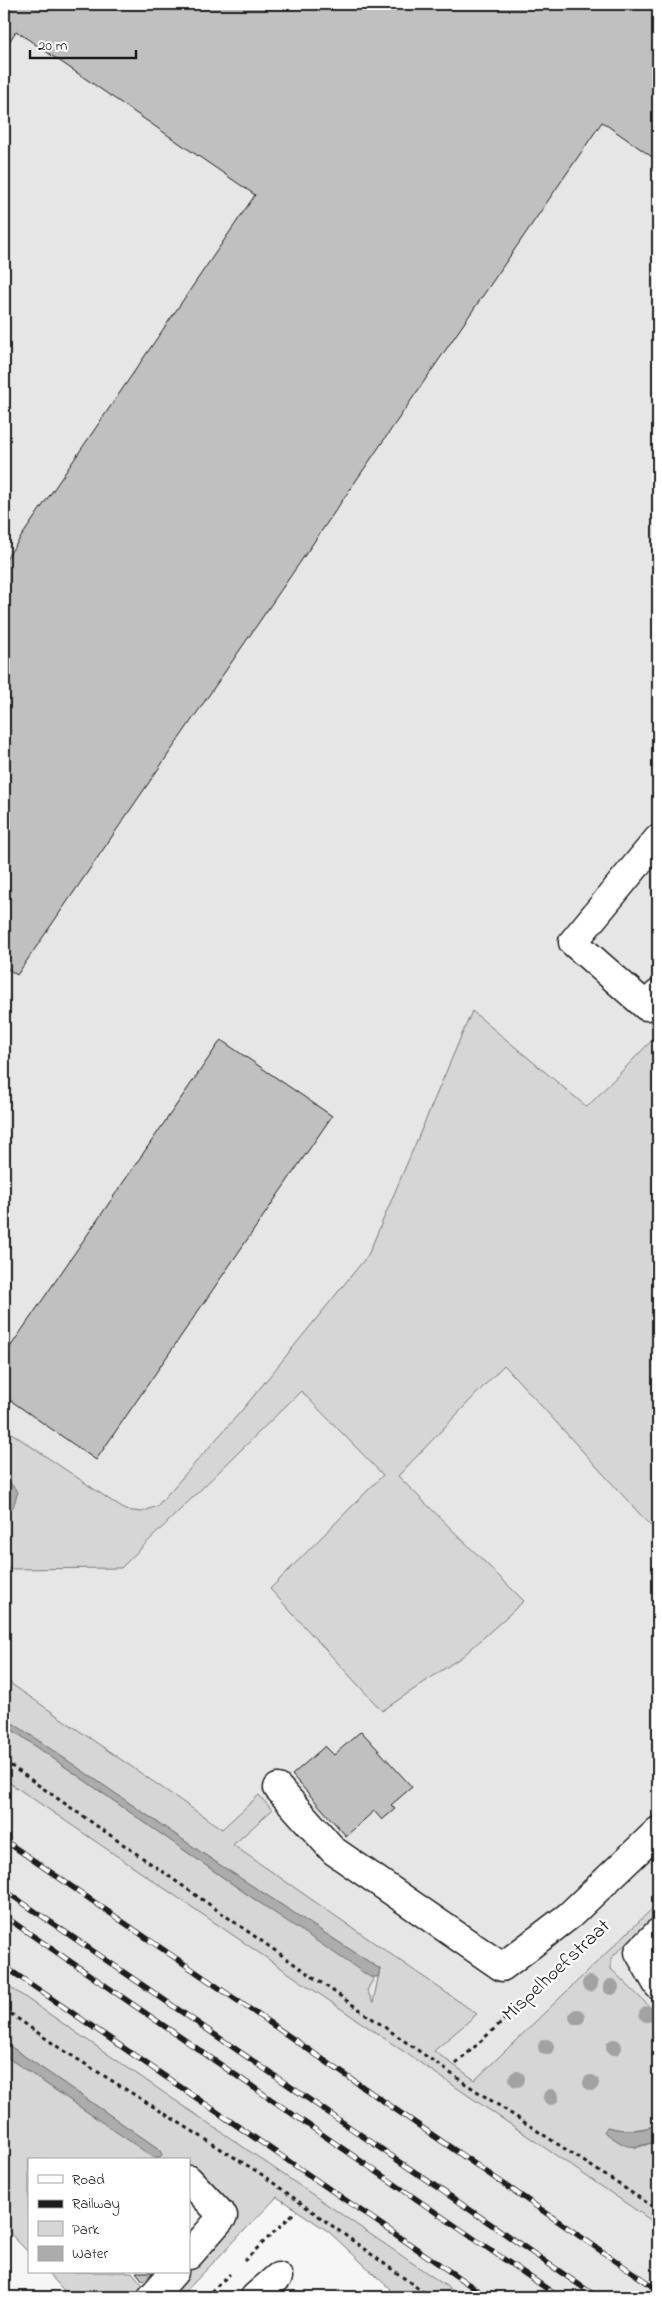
<svg xmlns="http://www.w3.org/2000/svg" width="662" height="2301" viewBox="0 0 662 2301" font-family="'Indie Flower',sans-serif">
<style>
.built{fill:#e6e6e6}
.green{fill:#d6d6d6;stroke:#797979}
.water{fill:#acacac;stroke:#727272}
.building{fill:#c0c0c0;stroke:#1c1c1c}
.lines{fill:none;stroke-linecap:round;stroke-linejoin:round}
.minor-casing{stroke:#1c1c1c;stroke-width:31}
.path{stroke:#1c1c1c;stroke-width:3;stroke-dasharray:4 4;stroke-linecap:butt}
.minor{stroke:#fff;stroke-width:28}
.rail-casing{stroke:#1c1c1c;stroke-width:5.5}
.rail{stroke:#fff;stroke-width:4;stroke-dasharray:11;stroke-linecap:butt}
.tree{fill:#a2a2a2}
.labels{text-anchor:middle;dominant-baseline:central;stroke-width:4.5;stroke-linejoin:round;paint-order:stroke}
.street-label{font-size:20px;fill:#1c1c1c;stroke:#fff}
</style>
<rect width="100%" height="100%" fill="#f6f6f6"/>
<filter id="ink" filterUnits="userSpaceOnUse"><feTurbulence type="fractalNoise" baseFrequency=".02" numOctaves="2"/><feDisplacementMap in="SourceGraphic" scale="10" xChannelSelector="R" yChannelSelector="G"/><feConvolveMatrix kernelMatrix="1 2 1 2 8 2 1 2 1" color-interpolation-filters="sRGB"/></filter>
<g filter="url(#ink)">
<path class="built" d="M4 4H658V2297H385L390 2289 329 2232 264 2187 4 2073Z"/>
<g class="green">
<path d="M472 1011 587 1107 658 1034V1534L504 1365 398 1476 524 1601 463 1656 382 1711 270 1589 383 1475 301 1391 121 1568 4 1569V1428L125 1510 142 1512 157 1506 243 1409 368 1255Z"/>
<path d="M4 1679 222 1829 259 1795 272 1810 233 1845 477 2014 434 2051 475 2080 658 1903V1913L611 1958V1969L658 2015V2125C639 2130 627 2132 607 2127L636 2148 658 2141V2225L4 1779V1724L251 1897 374 1978 367 1990 373 2003 380 1969 211 1859 4 1717Z"/>
<path d="M4 1983 462 2297H385L390 2289 329 2232 277 2197 180 2297H162L184 2272H189V2267L234 2215 189 2171V2160H29V2253L4 2227V2055L153 2157H160L162 2155 159 2149 4 2042Z"/>
<path d="M47 2272H132L148 2291 143 2297H70Z"/>
</g>
<g class="water">
<path d="M4 1476 18 1492 13 1507 4 1515Z"/>
<path d="M4 1717 211 1859 380 1969 378 1977H370L251 1897 4 1724Z"/>
<path d="M4 2042 159 2149 162 2155 160 2157H153L4 2055Z"/>
<path d="M658 2125V2141C628 2149 630 2150 604 2132L607 2127C626 2132 639 2131 658 2125Z"/>
</g>
<g class="building">
<path d="M4 4H658V161L602 122 17 975 4 966V562L255 195 16 31 4 50Z"/>
<path d="M221 1040 332 1116 96 1460 4 1396V1356Z"/>
<path d="M361 1731 412 1787 391 1805 395 1809 382 1820 374 1811 346 1836 292 1775 325 1746 334 1755Z"/>
<path d="M136 2272H153L143 2281Z"/>
</g>
<g class="lines">
<defs>
<g id="minor">
<path d="M658 839 573 942 646 1006 658 994"/>
<path d="M278 1788 334 1851 502 1967 570 1915 658 1831"/>
<path d="M658 1933 639 1952 658 1985"/>
<path d="M189 2180 223 2216 189 2255"/>
<path d="M152 2297 174 2272"/>
<path d="M255 2297 278 2277"/>
</g>
</defs>
<use href="#minor" class="minor-casing"/>
<g class="path">
<path d="M4 1761 466 2084 658 2210"/>
<path d="M4 2009 58 2047 261 2174 430 2297"/>
<path d="M456 2064 571 1958"/>
<path d="M244 2261 296 2211"/>
<path d="M205 2297 230 2274"/>
</g>
<use href="#minor" class="minor"/>
<defs>
<g id="rail">
<path d="M4 1840 658 2290"/>
<path d="M4 1890 597 2297"/>
<path d="M4 1916 559 2297"/>
<path d="M4 1966 487 2297"/>
</g>
</defs>
<use href="#rail" class="rail-casing"/>
<use href="#rail" class="rail"/>
</g>
<g class="tree">
<circle cx="590" cy="1984" r="8"/>
<circle cx="611" cy="1987" r="8"/>
<circle cx="647" cy="2014" r="8"/>
<circle cx="577" cy="2017" r="8"/>
<circle cx="546" cy="2047" r="8"/>
<circle cx="614" cy="2047" r="8"/>
<circle cx="517" cy="2079" r="8"/>
<circle cx="591" cy="2083" r="8"/>
<circle cx="551" cy="2097" r="8"/>
</g>
</g>
<g class="labels">
<g class="street-label">
<text transform="translate(557 1971) rotate(-43)">Mispelhoefstraat</text>
</g>
</g>
<rect width="662" height="2301" fill="none" stroke="#fff" stroke-width="20"/>
<rect x="10" y="10" width="642" height="2281" fill="none" stroke="#1c1c1c" stroke-width="2" filter="url(#ink)"/>
<rect x="28" y="2158" width="162" height="115" fill="#ffffff" stroke="#a4a4a4"/>
<rect x="38" y="2175" width="25" height="8" fill="#ffffff" stroke="#a4a4a4"/>
<text x="72" y="2184" font-size="15" fill="#1c1c1c">Road</text>
<rect x="38" y="2200" width="25" height="8" fill="#1c1c1c" stroke="#a4a4a4"/>
<text x="72" y="2208" font-size="15" fill="#1c1c1c">Railway</text>
<rect x="38" y="2221" width="25" height="15" fill="#d6d6d6" stroke="#a4a4a4"/>
<text x="72" y="2234" font-size="15" fill="#1c1c1c">Park</text>
<rect x="38" y="2246" width="25" height="15" fill="#acacac" stroke="#a4a4a4"/>
<text x="72" y="2258" font-size="15" fill="#1c1c1c">Water</text>
<path d="M30 50v8h106v-8" fill="none" stroke="#1c1c1c" stroke-width="2.5"/>
<text x="38" y="50" font-size="15" fill="#1c1c1c" stroke="#ffffff" stroke-width="4" paint-order="stroke">20 m</text>
</svg>
